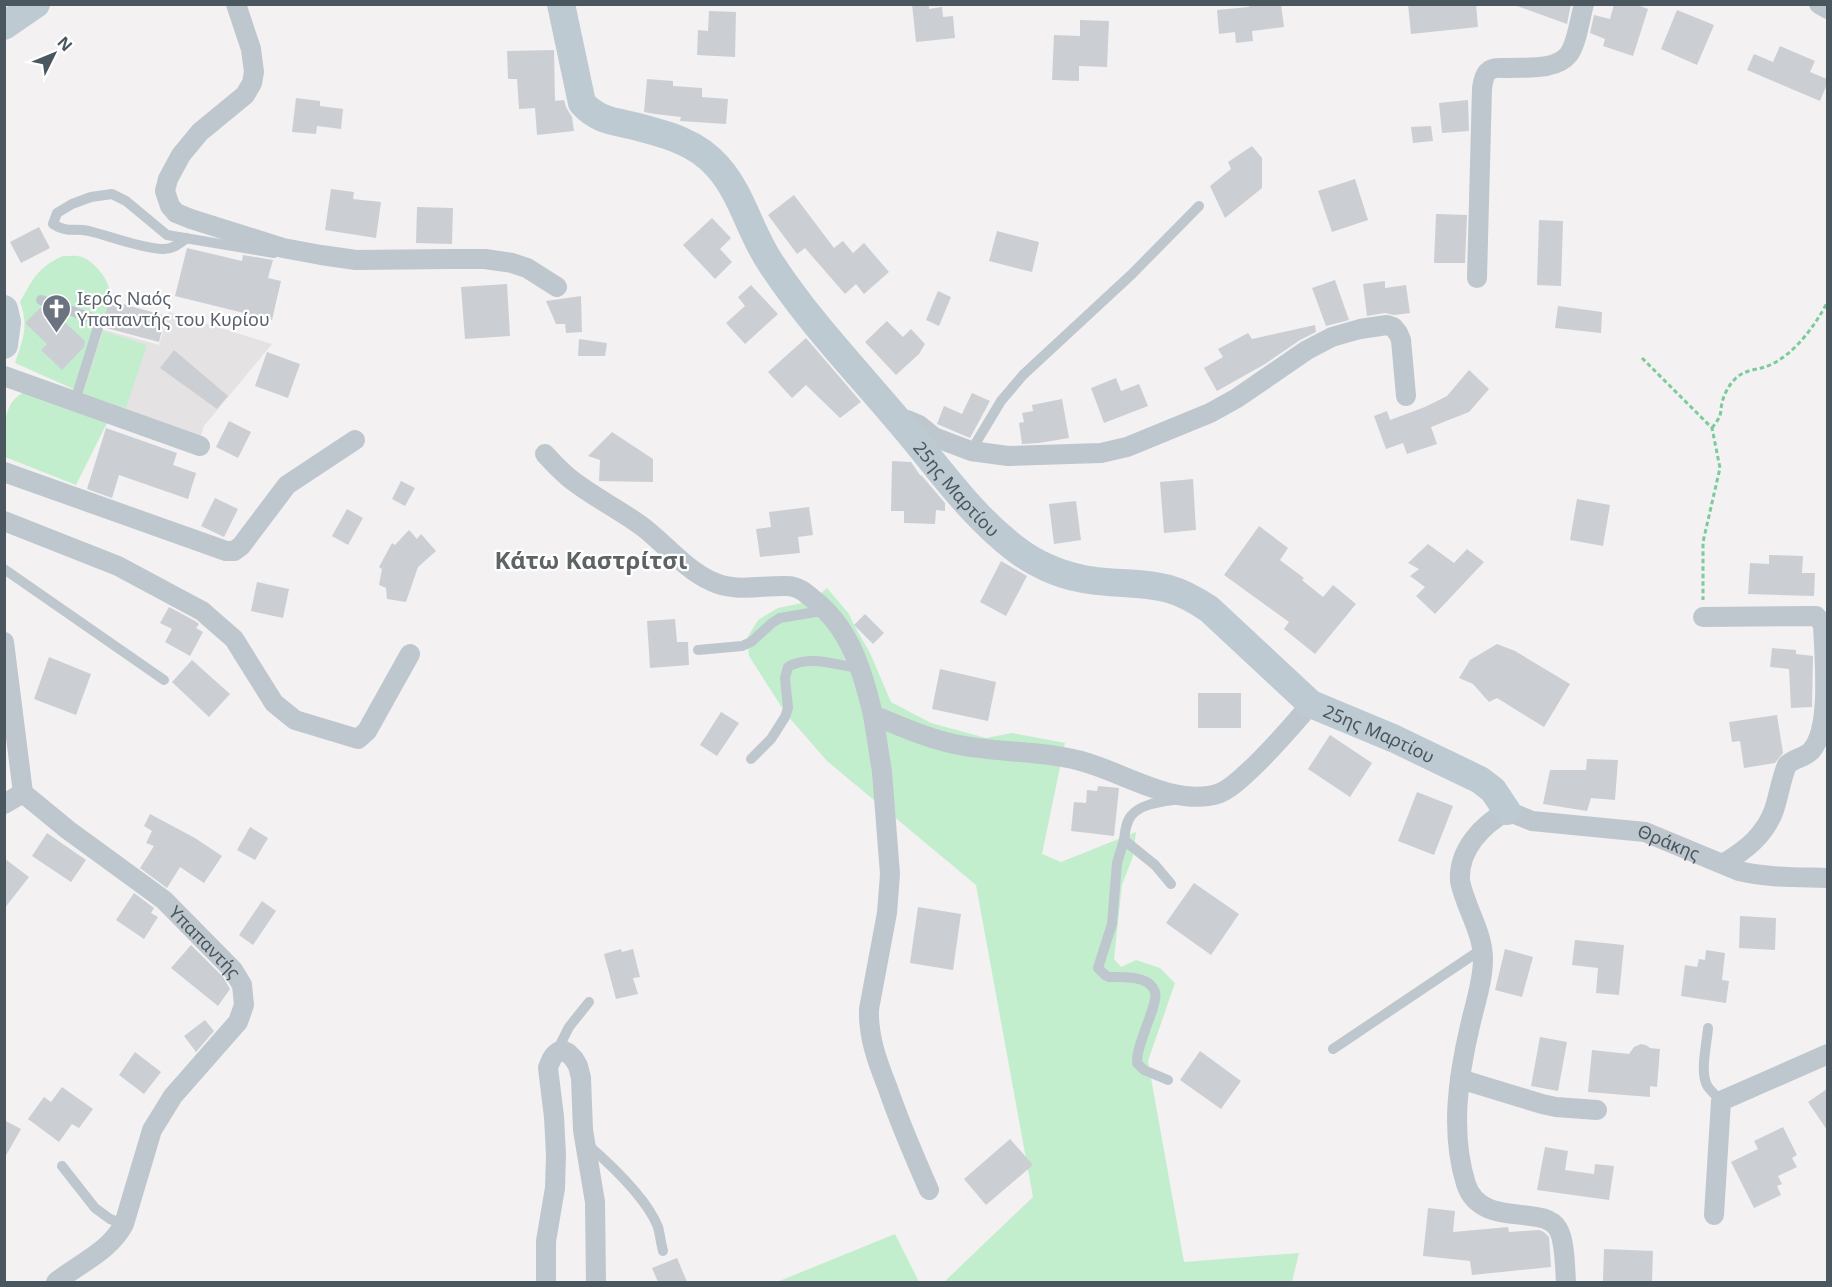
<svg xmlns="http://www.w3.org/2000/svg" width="1832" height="1287" viewBox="0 0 1832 1287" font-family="'Noto Sans',sans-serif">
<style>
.education{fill:#e4e2e3}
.green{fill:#c2eece}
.building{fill:#cbcfd3}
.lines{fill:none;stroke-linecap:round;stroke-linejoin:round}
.path{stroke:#7bcc9a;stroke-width:3;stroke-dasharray:4.5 3;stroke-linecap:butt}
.lane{stroke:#bec7cd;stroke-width:10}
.street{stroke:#bec7cd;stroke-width:20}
.secondary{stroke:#becad2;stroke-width:28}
.labels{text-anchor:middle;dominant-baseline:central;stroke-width:4.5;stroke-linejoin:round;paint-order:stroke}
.worship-label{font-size:18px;fill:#5b616d;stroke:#fff;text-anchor:start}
.street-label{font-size:18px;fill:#4a575e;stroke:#fff}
.district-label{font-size:24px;font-weight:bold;fill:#5e6366;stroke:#fff}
</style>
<rect width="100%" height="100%" fill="#f3f1f2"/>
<path class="education" d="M169 312 272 344 204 426 200 439 80 392 101 329 159 345Z"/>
<g class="green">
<path d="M63 256C69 256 76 255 82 257 93 261 106 276 109 288 113 304 86 373 80 392L15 363C23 340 29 326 20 302 33 279 38 267 63 256Z"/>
<path d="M103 331 147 345 126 408 83 394Z"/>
<path d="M28 391 108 421 76 485 5 457C5 431 0 400 28 391Z"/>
<path d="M827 588 849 614 854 625 870 653 891 702 931 723 986 738 1012 733 1065 743 1042 854 1061 862 1136 832 1133 856 1122 885 1114 959 1121 967 1136 960 1160 968 1175 983 1148 1061 1184 1262 1299 1253 1292 1282H944L1033 1197 976 885 827 761 786 714 749 656 747 638 758 620 778 608 812 601Z"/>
<path d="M895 1234 919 1282H777Z"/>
</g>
<g class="building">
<path d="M912 4H929V9L942 7 943 17 953 16 955 38 916 42Z"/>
<path d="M1249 4H1281L1284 27 1252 31 1253 41 1236 43 1235 32 1219 34 1217 10 1249 7Z"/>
<path d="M1408 4H1476L1478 27 1411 34Z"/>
<path d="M1518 4H1571L1567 24 1517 6Z"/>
<path d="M1614 4H1635L1648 9 1633 56 1603 46 1605 39 1590 33 1594 15 1610 19Z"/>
<path d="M1677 10 1714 25 1697 65 1661 49Z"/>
<path d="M709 11 736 12 735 57 697 55 698 30 708 31Z"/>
<path d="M1080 20 1109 21 1107 67 1079 66V81L1052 80 1054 35 1080 36Z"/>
<path d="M1780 46 1815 61 1810 72 1827 79V84L1820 101 1747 70 1754 54 1773 62Z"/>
<path d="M554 50 555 101 564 100 566 107 572 117 574 131 537 135 535 108 519 109 517 79H508L507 51Z"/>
<path d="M647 79 673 81V86L702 88V97L728 99 726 124 680 121 681 117 655 114 644 112Z"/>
<path d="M296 98 320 101V106L343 109 341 129 317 126 316 134 292 132Z"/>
<path d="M1468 100 1469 131 1442 133 1439 103Z"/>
<path d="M1431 126 1433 141 1413 143 1411 127Z"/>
<path d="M1252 146 1262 158V188L1225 218 1210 186 1231 169 1228 162Z"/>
<path d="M1355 179 1368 220 1332 232 1318 191Z"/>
<path d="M331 189 354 192 353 199 381 202 376 238 325 230Z"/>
<path d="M794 195 834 248 843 241 853 253 864 243 889 272 864 294 856 284 845 294 805 248 797 254 768 215Z"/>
<path d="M417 207 453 208 452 244 416 243Z"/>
<path d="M1436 214 1467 215 1465 263H1434Z"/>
<path d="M712 218 731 238 720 249 732 262 715 279 683 245Z"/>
<path d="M1539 220 1563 221 1561 286 1537 285Z"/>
<path d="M39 227 50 248 21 263 10 242Z"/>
<path d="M997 231 1039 242 1032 272 989 261Z"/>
<path d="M187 248 242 261 243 255 273 260 268 278 281 281 272 320 175 296Z"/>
<path d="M1335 280 1349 320 1326 326 1312 288Z"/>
<path d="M1385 281V288L1406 285 1410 313 1394 315 1385 313 1367 316 1363 284Z"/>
<path d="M507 284 510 336 465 339 461 287Z"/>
<path d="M751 285 778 314 745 344 726 323 745 306 738 297Z"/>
<path d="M938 291 951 297 939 326 926 320Z"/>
<path d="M581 296 582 332 566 333 565 324H556L546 301Z"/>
<path d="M109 300 166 316 159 342 106 328 107 320 105 315Z"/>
<path d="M1558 306 1602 312 1601 333 1555 328Z"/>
<path d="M40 308 55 313 85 341 84 347 62 370 41 350 47 344 25 323Z"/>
<path d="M887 321 903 337 911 329 925 344 919 354 896 375 865 342Z"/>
<path d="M1315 325 1316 332 1300 340 1265 364 1217 391 1204 368 1223 357 1218 349 1248 333 1252 339Z"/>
<path d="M806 338 861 402 840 418 806 385 792 398 768 372Z"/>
<path d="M579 339 607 343 605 356H578Z"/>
<path d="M174 350 228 396 217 409 160 368Z"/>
<path d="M267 352 300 364 288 398 255 386Z"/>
<path d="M1469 370 1489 389 1469 412 1431 427 1437 444 1407 454 1403 443 1386 449 1374 416 1387 411 1390 420 1425 407 1447 396Z"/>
<path d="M1116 378 1121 391 1139 384 1148 406 1104 423 1091 388Z"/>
<path d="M972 393 990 401 970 438 937 424 944 406 962 414Z"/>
<path d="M1062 399 1069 438 1039 443 1022 444 1019 423 1024 422 1022 413 1033 411 1032 405Z"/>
<path d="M229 421 251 432 238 458 216 447Z"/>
<path d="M106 428 177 453 173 465 196 473 188 499 119 475 112 498 87 489Z"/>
<path d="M612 432 653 459V482L599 481 600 460 588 456Z"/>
<path d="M892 461 911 462 920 475 922 476 945 503V511L936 510 935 524 904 523V511H891Z"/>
<path d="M1193 479 1196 530 1164 533 1160 482Z"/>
<path d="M401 481 415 488 405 506 392 499Z"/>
<path d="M215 498 238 509 224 537 201 526Z"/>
<path d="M1577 499 1610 505 1603 546 1570 540Z"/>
<path d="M1076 501 1081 540 1054 544 1049 504Z"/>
<path d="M809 507 813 535 798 537 800 553 760 557 756 529 771 527 769 512Z"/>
<path d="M347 509 363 518 348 545 332 536Z"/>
<path d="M1259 526 1288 548 1280 560 1304 578 1302 580 1323 597 1333 585 1356 604 1315 654 1284 629 1289 622 1224 575Z"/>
<path d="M409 530 417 539 421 534 436 551 418 567 406 602 387 599 386 588 379 585 382 569 379 567 392 543 395 545Z"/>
<path d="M1428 544 1454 563 1467 549 1484 562 1435 614 1416 596 1425 587 1410 576 1419 569 1408 563Z"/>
<path d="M1769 555 1803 556 1802 573H1815L1814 596 1748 594 1750 563 1769 564Z"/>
<path d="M1001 561 1027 576 1006 616 980 602Z"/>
<path d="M257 582 289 589 283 618 251 611Z"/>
<path d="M169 607 195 621 199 624 196 628 203 632 190 656 165 642 172 629 160 623Z"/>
<path d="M865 614 884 633 873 644 854 625Z"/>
<path d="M675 619 677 642H688L689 665 650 668 647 621Z"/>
<path d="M1497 644 1515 651 1570 684 1544 727 1497 698 1489 702 1473 684 1459 678 1470 660Z"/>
<path d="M1772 648 1796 650V654L1813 656 1812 707 1791 708 1789 669 1770 667Z"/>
<path d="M49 657 91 674 76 715 34 699Z"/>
<path d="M192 660 230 694 209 717 172 682Z"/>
<path d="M940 669 996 682 988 721 932 709Z"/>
<rect x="1198" y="693" width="43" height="35"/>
<path d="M721 712 739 723 717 756 700 745Z"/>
<path d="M1777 715 1783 753 1775 763 1744 768 1740 741 1732 742 1729 722Z"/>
<path d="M1330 735 1372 763 1350 797 1308 769Z"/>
<path d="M1587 759 1618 760 1615 800 1591 798 1587 811 1543 804 1550 770H1586Z"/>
<path d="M1098 786 1119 788 1114 836 1071 831 1074 802 1086 803 1087 790 1097 791Z"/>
<path d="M1417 792 1453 806 1434 855 1398 841Z"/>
<path d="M150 814 195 838 222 856 204 883 180 867 167 888 140 868 154 846 146 843 152 831 144 826Z"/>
<path d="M250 827 268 838 255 860 237 850Z"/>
<path d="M47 833 86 860 71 882 32 856Z"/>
<path d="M4 858 29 877 4 909Z"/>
<path d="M1194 883 1239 914 1211 955 1166 923Z"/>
<path d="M134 893 154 908 151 913 158 917 144 939 116 920Z"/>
<path d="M262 901 276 911 253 945 239 935Z"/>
<path d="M918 907 961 914 953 970 910 963Z"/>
<path d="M1740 916 1776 918 1775 950 1739 948Z"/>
<path d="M1575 940 1624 945 1619 995 1596 993 1598 968 1572 965Z"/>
<path d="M191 945 223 977 230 989 218 1006 171 968Z"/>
<path d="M621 949 622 952 633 949 640 977 633 978 638 994 616 999 604 954Z"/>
<path d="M1505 949 1533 957 1522 997 1495 990Z"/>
<path d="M1706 950 1725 953 1722 980 1729 981 1726 1003 1681 996 1685 965 1697 967 1699 959 1705 960Z"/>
<path d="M205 1020 214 1031 196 1052 184 1036Z"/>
<path d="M1540 1037 1567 1042 1558 1091 1531 1086Z"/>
<path d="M1641 1044 1646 1045 1650 1048 1660 1049 1657 1087 1650 1086V1097L1588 1092 1592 1050 1629 1054 1634 1047Z"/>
<path d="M1200 1051 1241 1081 1221 1109 1180 1080Z"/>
<path d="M135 1052 161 1072 144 1094 119 1075Z"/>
<path d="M62 1087 93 1109 79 1128 72 1124 59 1142 28 1119 44 1097 51 1102Z"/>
<path d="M1827 1089V1130L1808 1102Z"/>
<path d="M4 1120 21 1129 4 1159Z"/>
<path d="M1783 1127 1797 1155 1792 1158 1797 1167 1778 1176 1782 1184 1777 1186 1781 1195 1754 1208 1731 1162 1758 1149 1754 1141Z"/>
<path d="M1010 1139 1033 1165 986 1205 964 1179Z"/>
<path d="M1545 1147 1568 1151 1565 1170 1594 1174 1595 1164 1614 1166 1609 1200 1537 1190Z"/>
<path d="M1428 1208 1455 1211 1453 1232 1508 1227 1509 1232 1539 1230 1544 1232 1549 1237 1551 1267 1472 1275 1470 1261 1423 1256Z"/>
<path d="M1604 1249 1653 1251 1652 1282H1603Z"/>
<path d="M677 1258 687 1282H658L652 1268Z"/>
</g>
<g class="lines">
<g class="path">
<path d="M1642 358 1712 428 1720 468 1703 542V600"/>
<path d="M1712 428C1715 424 1718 420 1720 416 1721 412 1721 407 1722 403 1724 394 1729 385 1735 379 1744 370 1755 370 1765 367 1793 357 1815 326 1828 301"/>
</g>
<g class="lane">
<path d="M187 238C179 244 172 250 162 249 137 247 113 237 89 231 74 228 67 233 53 224L57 213 72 204 91 197 112 194 126 201 167 235 274 253"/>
<path d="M41 300 100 321 75 401"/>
<path d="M971 451 1001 401 1023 375 1132 274 1199 206"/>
<path d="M4 569 164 680"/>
<path d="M698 650 742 646 751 642 772 623 780 618 827 610"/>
<path d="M751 759 771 739 785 717 788 708 785 678 788 667C809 654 838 666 861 668"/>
<path d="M1124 840 1117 863 1112 924 1098 968 1105 975 1109 977C1120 977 1132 976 1142 980 1148 982 1153 986 1155 992 1159 1004 1136 1043 1137 1063L1144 1070 1168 1080"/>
<path d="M1171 884 1155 865 1124 840C1125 832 1126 822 1131 816 1141 803 1163 802 1178 799"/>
<path d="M1708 1028C1707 1044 1699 1074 1708 1087 1712 1092 1717 1097 1721 1101"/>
<path d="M1333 1049 1482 949"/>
<path d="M556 1053 569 1027 589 1002"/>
<path d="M587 1144C610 1164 647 1199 658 1227 660 1235 661 1243 663 1251"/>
<path d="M62 1166 95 1208 110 1219 124 1224"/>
</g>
<g class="street">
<path d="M236 4 251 49 254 72 252 83 245 95 200 132 181 155 168 179 165 191 170 206 176 213 191 219 283 248 321 255 356 260 450 259H485L512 263 527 268 557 287"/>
<path d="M1819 4 1828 9"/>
<path d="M1477 278 1482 88C1483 83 1484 74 1489 71 1493 67 1502 68 1507 68 1526 67 1556 71 1569 54 1577 43 1580 18 1584 4"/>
<path d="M4 376 200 446"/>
<path d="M903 421 907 420 919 425 934 437 971 451 1008 456 1101 453 1127 447 1210 413 1237 398 1307 350 1332 337 1360 329 1387 325 1393 327 1398 333 1401 340 1406 396"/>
<path d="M545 454C552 462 560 470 568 477 591 496 619 509 643 527 665 544 685 569 711 581 735 593 761 585 787 586 798 586 806 593 814 600 850 628 863 672 873 715 900 726 926 738 954 744 995 753 1037 750 1077 760 1121 770 1175 809 1220 793 1232 788 1240 779 1249 771 1272 750 1291 727 1311 704"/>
<path d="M4 472 226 551H234L241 546 287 485 355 440"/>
<path d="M4 521 118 566 202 611 234 639 274 703 295 720 358 739 367 731 410 654"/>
<path d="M1703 617 1816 616 1823 624C1824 656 1832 728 1811 751 1804 758 1794 758 1787 765 1781 779 1779 795 1774 810 1765 835 1746 850 1724 863"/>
<path id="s1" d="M4 642 23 793 68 830 164 900 233 970 242 985 244 1005 238 1022 173 1096 152 1130 124 1224C109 1252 80 1263 56 1282"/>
<path d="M873 715 882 772 890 874 887 913 869 1009C868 1036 877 1061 887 1086 899 1121 914 1156 929 1190"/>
<path d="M4 804 23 793"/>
<path d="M1460 1079 1542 1104 1556 1107 1597 1110"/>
<path d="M1714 1215 1721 1101 1828 1054"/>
<path d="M546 1282V1241L555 1188 556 1155 554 1117 548 1068C551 1059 553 1054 562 1050L568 1053 574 1059 578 1066 581 1078 583 1130 595 1202 596 1282"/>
<path id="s2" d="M1566 1282C1565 1269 1565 1240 1558 1229 1544 1203 1481 1230 1466 1184 1450 1133 1458 1077 1470 1026 1475 1004 1483 981 1483 959 1483 932 1465 907 1460 881 1458 850 1482 825 1507 811L1532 821 1645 832 1739 871C1768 878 1798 877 1828 878"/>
</g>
<g class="secondary">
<path id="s3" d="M561 4 582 103C597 120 613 121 634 126 665 134 697 142 718 167 742 194 750 232 770 262 807 319 854 368 898 420 937 465 970 515 1017 550 1034 563 1058 574 1079 578 1107 585 1142 581 1169 589 1184 593 1197 601 1209 609L1311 704 1395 739 1480 780 1493 790 1507 811"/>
<path d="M4 26 36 4"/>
<path d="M4 309 7 322 4 345"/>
</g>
</g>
<defs>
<symbol id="church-pin" viewBox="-11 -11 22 30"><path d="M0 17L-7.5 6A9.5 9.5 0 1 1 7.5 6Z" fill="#6b7280" stroke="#fff"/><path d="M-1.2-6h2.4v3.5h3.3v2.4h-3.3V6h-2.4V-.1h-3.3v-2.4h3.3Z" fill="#fff"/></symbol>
</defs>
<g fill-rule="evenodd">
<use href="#church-pin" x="40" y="292" width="33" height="45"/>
</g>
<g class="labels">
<g class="worship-label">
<text x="77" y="298">Ιερός Ναός<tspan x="77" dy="21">Υπαπαντής του Κυρίου</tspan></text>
</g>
<g class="street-label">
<text stroke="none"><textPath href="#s3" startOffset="657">25ης Μαρτίου</textPath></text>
<text stroke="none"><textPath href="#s3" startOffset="1161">25ης Μαρτίου</textPath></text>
<text stroke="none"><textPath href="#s2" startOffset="728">Θράκης</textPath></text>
<text stroke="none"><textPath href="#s1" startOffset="388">Υπαπαντής</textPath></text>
</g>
<g class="district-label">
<text x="591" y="559">Κάτω Καστρίτσι</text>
</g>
</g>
<rect width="1832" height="1287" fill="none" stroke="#4a575e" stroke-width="12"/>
<g transform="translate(54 54) rotate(47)" stroke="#ffffff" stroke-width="4.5" paint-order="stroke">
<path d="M0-4.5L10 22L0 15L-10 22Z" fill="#4a575e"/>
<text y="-9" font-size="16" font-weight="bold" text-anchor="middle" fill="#4a575e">N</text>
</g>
</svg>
